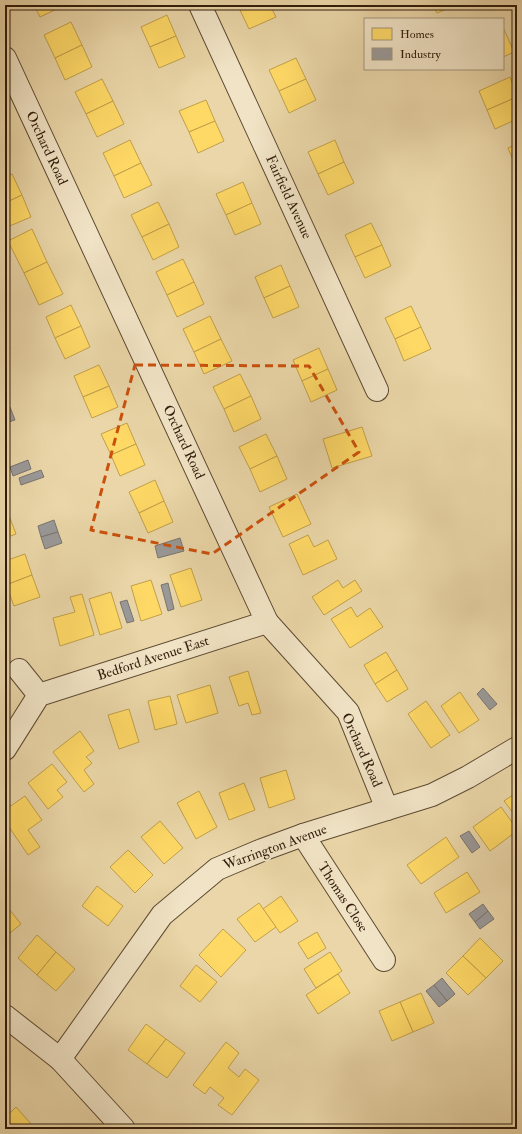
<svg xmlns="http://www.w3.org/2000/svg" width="522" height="1134" viewBox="0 0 522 1134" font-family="'IM FELL Double Pica',serif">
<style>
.homes{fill:#ffd966;stroke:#c1a04a}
.industry{fill:#999;stroke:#7a746e}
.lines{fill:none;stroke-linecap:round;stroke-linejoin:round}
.minor-casing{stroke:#5e4a32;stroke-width:24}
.tertiary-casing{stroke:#5e4a32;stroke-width:24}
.minor{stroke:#f1e4c6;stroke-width:22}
.tertiary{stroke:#f1e4c6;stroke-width:22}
.marked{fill:none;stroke:#cc500c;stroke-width:3;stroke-dasharray:8 5;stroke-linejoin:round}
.labels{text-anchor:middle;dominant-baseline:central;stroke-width:4;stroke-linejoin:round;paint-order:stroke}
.street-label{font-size:14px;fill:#301c0a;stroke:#f1e4c6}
</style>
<rect width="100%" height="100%" fill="#ead6a8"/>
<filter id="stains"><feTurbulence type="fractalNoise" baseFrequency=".005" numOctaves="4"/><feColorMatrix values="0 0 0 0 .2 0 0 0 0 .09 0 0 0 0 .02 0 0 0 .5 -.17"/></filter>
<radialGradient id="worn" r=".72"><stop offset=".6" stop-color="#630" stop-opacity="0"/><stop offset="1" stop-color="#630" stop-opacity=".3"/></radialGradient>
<g class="homes">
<path d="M34 5H65L40 17Z"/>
<path d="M245 5H270L276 17 249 29 239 8Z"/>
<path d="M433 5H456L437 13Z"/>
<path d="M167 15 176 36 150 47 141 27Z"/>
<path d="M71 22 82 45 55 58 44 35Z"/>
<path d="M503 27 514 52 503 57Z"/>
<path d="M176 36 185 57 159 68 150 47Z"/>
<path d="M82 45 92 67 65 80 55 58Z"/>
<path d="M296 58 306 79 279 91 269 70Z"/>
<path d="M510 77 517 95V97L487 110 479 91Z"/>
<path d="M102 79 113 101 86 114 75 92Z"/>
<path d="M306 79 316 100 289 113 279 91Z"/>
<path d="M517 97V119L495 129 487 110Z"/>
<path d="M206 100 215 121 189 132 179 111Z"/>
<path d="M113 101 124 124 97 137 86 114Z"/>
<path d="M215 121 224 141 198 153 189 132Z"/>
<path d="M130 140 141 163 114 176 103 153Z"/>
<path d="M335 140 344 162 318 174 308 152Z"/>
<path d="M517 144V167H516L508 148Z"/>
<path d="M344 162 354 183 328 195 318 174Z"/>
<path d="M141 163 152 185 124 198 114 176Z"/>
<path d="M12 174 22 195 5 203V177Z"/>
<path d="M243 182 252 203 226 215 216 194Z"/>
<path d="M22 195 31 217 5 228V203Z"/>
<path d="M158 202 169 224 142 237 131 215Z"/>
<path d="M252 203 261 224 235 235 226 215Z"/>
<path d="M371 223 382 245 355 257 345 235Z"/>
<path d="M169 224 179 247 153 260 142 237Z"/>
<path d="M32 229 47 262 24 273 8 241Z"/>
<path d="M382 245 391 266 365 278 355 257Z"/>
<path d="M183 259 194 282 167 295 156 272Z"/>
<path d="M47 262 63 294 39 305 24 273Z"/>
<path d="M281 265 290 286 264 298 255 277Z"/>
<path d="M194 282 204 304 177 317 167 295Z"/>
<path d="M290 286 299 307 273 318 264 298Z"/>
<path d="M71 305 81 326 55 338 46 317Z"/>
<path d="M411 306 421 327 395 339 385 318Z"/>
<path d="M210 316 221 339 194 352 183 329Z"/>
<path d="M81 326 90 347 65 359 55 338Z"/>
<path d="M421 327 431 349 404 361 395 339Z"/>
<path d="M221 339 232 361 204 374 194 352Z"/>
<path d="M319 348 328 369 302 381 293 360Z"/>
<path d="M99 365 109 386 83 397 74 376Z"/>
<path d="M328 369 337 390 311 402 302 381Z"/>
<path d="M240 374 251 396 224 409 213 387Z"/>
<path d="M109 386 118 407 92 418 83 397Z"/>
<path d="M251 396 261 419 234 432 224 409Z"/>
<path d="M127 423 136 444 111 455 101 434Z"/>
<path d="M362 427 372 456 332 468 323 439Z"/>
<path d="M266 434 277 456 250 469 239 447Z"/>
<path d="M136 444 145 465 120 476 111 455Z"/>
<path d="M277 456 287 479 260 492 250 469Z"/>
<path d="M155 480 164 501 139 513 129 492Z"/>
<path d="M297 494 311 524 283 537 269 507Z"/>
<path d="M164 501 173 522 148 533 139 513Z"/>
<path d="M8 513 16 534 5 538V514Z"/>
<path d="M308 535 314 547 328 540 337 559 303 575 289 544Z"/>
<path d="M25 554 32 575 6 585 5 582V561Z"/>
<path d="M191 568 202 600 181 607 170 575Z"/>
<path d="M32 575 40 597 14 606 6 585Z"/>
<path d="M151 580 162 614 141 621 131 586Z"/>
<path d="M338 580 343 588 355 580 362 591 324 615 312 597Z"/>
<path d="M111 592 122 628 100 635 89 599Z"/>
<path d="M82 594 94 635 60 646 53 618 75 612 70 597Z"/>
<path d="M351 607 357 617 370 608 383 627 350 648 331 619Z"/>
<path d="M386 652 397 670 375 684 364 665Z"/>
<path d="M397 670 408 689 387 702 375 684Z"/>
<path d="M248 671 261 713 252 715 248 703 239 706 229 677Z"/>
<path d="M210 685 218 713 186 723 177 695Z"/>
<path d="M460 692 479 720 459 733 441 706Z"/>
<path d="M170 696 177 724 155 730 148 701Z"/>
<path d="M426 701 450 735 431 748 408 714Z"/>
<path d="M129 709 139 742 119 749 108 715Z"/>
<path d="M80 731 94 751 86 757 92 763 84 770 94 784 84 792 53 752Z"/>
<path d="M52 764 67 782 57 790 63 797 48 809 28 783Z"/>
<path d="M286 770 295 799 269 808 260 778Z"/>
<path d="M244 783 255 810 229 820 219 793Z"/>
<path d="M199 791 217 827 196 839 177 803Z"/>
<path d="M517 792V818L504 801Z"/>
<path d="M25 796 42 820 28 830 40 847 28 855 5 821V810Z"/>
<path d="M501 807 517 829V831L490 851 473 827Z"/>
<path d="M160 821 183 848 164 864 141 837Z"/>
<path d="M446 837 459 857 421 884 407 865Z"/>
<path d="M128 850 153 875 135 893 110 867Z"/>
<path d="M467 872 480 892 446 913 434 893Z"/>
<path d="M97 886 123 906 108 926 82 906Z"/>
<path d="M281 896 298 921 280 933 263 909Z"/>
<path d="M259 903 276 927 255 942 237 919Z"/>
<path d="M5 904 21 924 5 937Z"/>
<path d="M223 929 246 950 221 977 199 955Z"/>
<path d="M317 932 326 948 308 959 298 943Z"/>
<path d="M37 935 56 952 37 975 18 958Z"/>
<path d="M480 938 503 961 486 978 463 956Z"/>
<path d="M56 952 75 969 56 991 37 975Z"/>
<path d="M330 952 342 971 316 988 304 969Z"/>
<path d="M463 956 486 978 468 995 446 973Z"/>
<path d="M196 965 217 982 200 1002 180 986Z"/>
<path d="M338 974 350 993 318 1014 306 995Z"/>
<path d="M421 993 434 1023 413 1032 400 1002Z"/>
<path d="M400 1002 413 1032 392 1041 379 1011Z"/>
<path d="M146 1024 166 1039 147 1064 128 1050Z"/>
<path d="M166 1039 185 1053 167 1078 147 1064Z"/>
<path d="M226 1042 239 1053 228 1068 239 1077 245 1069 259 1080 232 1115 218 1105 224 1098 210 1087 205 1094 193 1085Z"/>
<path d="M16 1107 32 1125 27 1129H5V1118Z"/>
</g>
<g class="industry">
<path d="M6 336 10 349 5 351V337Z"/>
<path d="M10 407 15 420 5 423V409Z"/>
<path d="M28 460 31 469 13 476 10 467Z"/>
<path d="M41 470 44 477 21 485 19 478Z"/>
<path d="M54 520 58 532 41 537 38 526Z"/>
<path d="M58 532 62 543 45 549 41 537Z"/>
<path d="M180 538 184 551 158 558 155 546Z"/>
<path d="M168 583 174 609 168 611 161 585Z"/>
<path d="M127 600 134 621 127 623 120 602Z"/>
<path d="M483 688 497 704 490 710 477 694Z"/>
<path d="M469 831 480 847 472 853 460 836Z"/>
<path d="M483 904 488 911 475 922 469 914Z"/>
<path d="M488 911 494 919 480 929 475 922Z"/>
<path d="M442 978 455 994 447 1001 434 985Z"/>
<path d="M434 985 447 1001 439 1007 426 991Z"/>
</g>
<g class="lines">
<defs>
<g id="minor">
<path d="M200 5 377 390"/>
<path d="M5 58 267 622 348 712 387 809"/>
<path d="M19 670 39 695"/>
<path d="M5 749 39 695 267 622"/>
<path d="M303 835 384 960"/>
<path d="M60 1059 162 915 217 869 262 850 303 835 432 795 468 777 517 748"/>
</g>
<path id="tertiary" d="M5 1016 60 1059 124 1129"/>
</defs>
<use href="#minor" class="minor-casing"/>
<use href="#tertiary" class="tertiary-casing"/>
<use href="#minor" class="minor"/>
<use href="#tertiary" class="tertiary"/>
</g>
<path class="marked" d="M135 365 309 366 359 452 212 554 91 530Z"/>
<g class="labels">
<g class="street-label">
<text transform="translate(47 148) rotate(65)">Orchard Road</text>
<text transform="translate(289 197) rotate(65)">Fairfield Avenue</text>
<text transform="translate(184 442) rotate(65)">Orchard Road</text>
<text transform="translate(153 658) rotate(-18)">Bedford Avenue East</text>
<text transform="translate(362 750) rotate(66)">Orchard Road</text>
<text transform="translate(275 847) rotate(-20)">Warrington Avenue</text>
<text transform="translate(343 897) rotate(57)">Thomas Close</text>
</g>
</g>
<rect width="522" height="1134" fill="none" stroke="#ead6a8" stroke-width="20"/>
<rect x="6" y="6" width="510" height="1122" fill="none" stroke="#301c0a" stroke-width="2"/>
<rect x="10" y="10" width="502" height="1114" fill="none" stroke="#301c0a"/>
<rect x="364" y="18" width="140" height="52" fill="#f1e4c6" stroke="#a4947b"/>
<rect x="372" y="28" width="20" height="12" fill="#ffd966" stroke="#a4947b"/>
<text x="400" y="38" font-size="12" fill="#301c0a">Homes</text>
<rect x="372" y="48" width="20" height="12" fill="#999999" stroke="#a4947b"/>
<text x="400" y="58" font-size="12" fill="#301c0a">Industry</text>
<rect width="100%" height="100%" filter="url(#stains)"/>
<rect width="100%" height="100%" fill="url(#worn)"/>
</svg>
